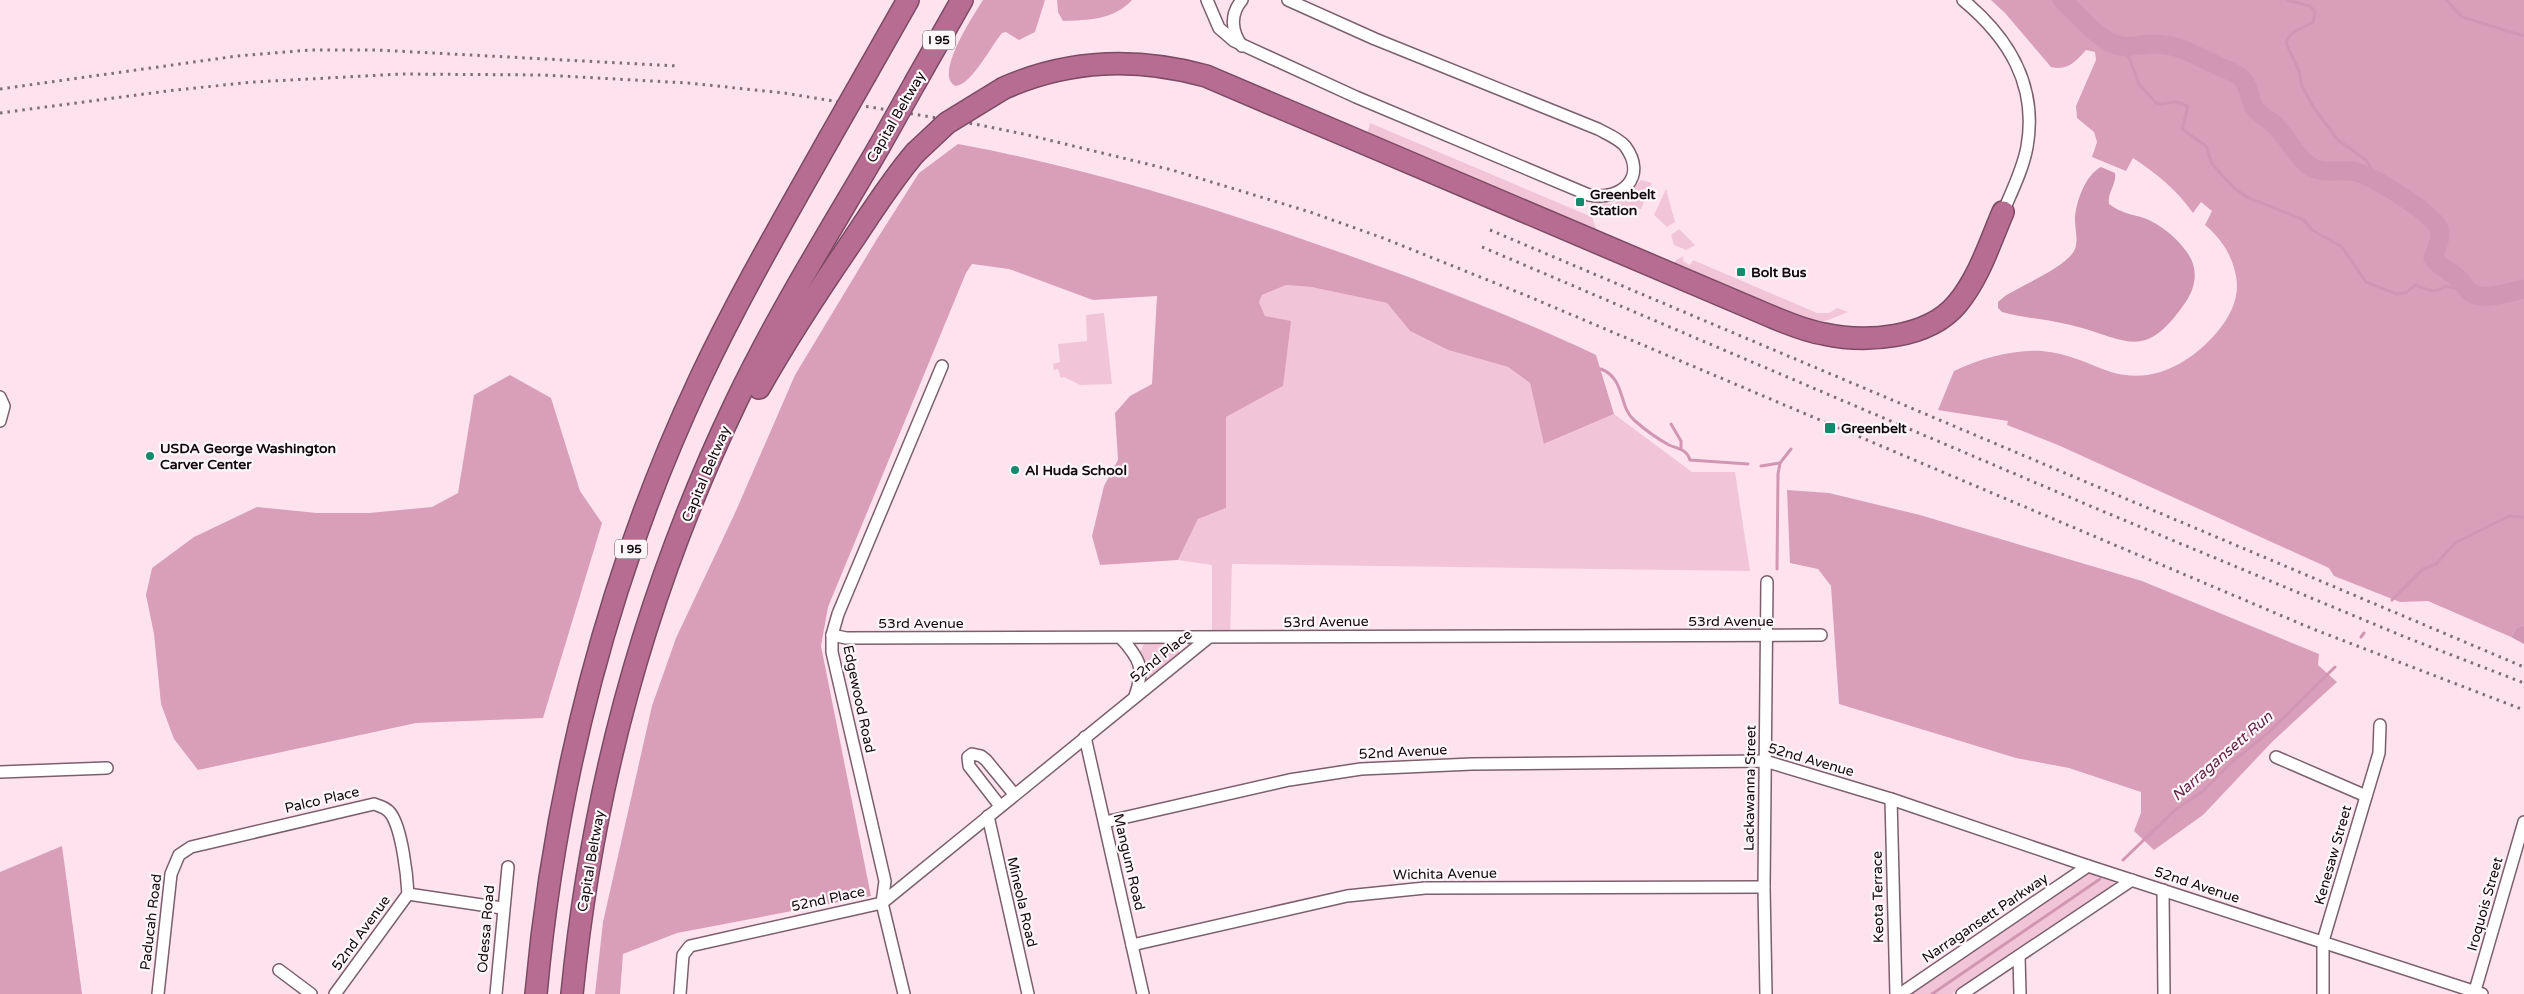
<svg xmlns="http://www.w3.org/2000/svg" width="2524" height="994" viewBox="0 0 2524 994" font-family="'Varela Round',sans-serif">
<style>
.green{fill:#f2c4d8}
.forest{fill:#d99fb9}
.water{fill:#d197b2}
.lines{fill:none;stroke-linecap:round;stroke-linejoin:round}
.stream{stroke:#d197b2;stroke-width:3}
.river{stroke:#d197b2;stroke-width:19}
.minor-casing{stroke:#7c5f6c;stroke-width:14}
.motorway-casing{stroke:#7d4a63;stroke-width:24}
.minor{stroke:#fff;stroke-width:11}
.motorway{stroke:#b76d91;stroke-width:21}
.rail{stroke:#806e76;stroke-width:3;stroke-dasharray:2.5 5;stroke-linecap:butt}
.motorway-bridge-casing{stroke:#7d4a63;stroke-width:24;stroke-linecap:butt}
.motorway-bridge{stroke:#b76d91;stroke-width:21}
.poi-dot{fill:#138a6c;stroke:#fef7fa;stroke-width:2}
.labels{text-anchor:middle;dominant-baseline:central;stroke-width:4.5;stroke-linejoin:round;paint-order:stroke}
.shield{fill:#fef7fa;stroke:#595054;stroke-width:1}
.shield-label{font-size:12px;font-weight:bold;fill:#12080d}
.street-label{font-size:14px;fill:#12080d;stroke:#fef7fa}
.poi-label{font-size:14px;font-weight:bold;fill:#12080d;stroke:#fef7fa;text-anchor:start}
.water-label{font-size:15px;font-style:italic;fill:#652146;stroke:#fef7fa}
</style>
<rect width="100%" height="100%" fill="#fee3ef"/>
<g class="green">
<path d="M1370 123 1592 217 1599 237 1366 138Z"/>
<path d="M1641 180 1652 183 1641 209 1629 208 1618 210 1615 202 1625 197Z"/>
<path d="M1666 189 1675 222 1667 227 1654 215Z"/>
<path d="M1591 203 1613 204 1615 211 1607 215 1594 210Z"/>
<path d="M1679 229 1695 245 1686 250 1674 245 1671 235Z"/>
<path d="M1684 256 1683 261 1690 265 1693 260 1817 313H1829L1837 308 1848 312 1813 326 1673 268 1676 260Z"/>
<path d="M1286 285 1311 287 1387 303 1410 331 1448 350 1508 367 1530 383 1545 444 1614 414 1692 472H1735L1750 571 1232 564 1230 638H1212V565L1178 560 1198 519 1226 508V417L1283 386 1265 316 1259 302 1262 295Z"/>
<path d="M1104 313 1112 384 1080 385 1064 377 1061 378 1058 369 1054 370 1053 364 1060 362 1058 344 1087 341 1086 315Z"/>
<path d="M1144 644H1176L1179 648V655L1151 677 1147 675 1140 653Z"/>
<path d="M2086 873 2113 878V885L1952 994H1908Z"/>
</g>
<g class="forest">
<path d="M983 0H1045L1035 32 1019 40 1006 32 1002 33C991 46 972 84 956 86 932 77 975 13 983 0Z"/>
<path d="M1057 0H1132C1114 20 1088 20 1063 21L1058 12Z"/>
<path d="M1991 0H2524V625L2516 628 2511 637 2428 601 2400 602 2334 576 2329 568 2058 445 2007 425 2008 421 1938 410 1954 371C1979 359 2014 349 2042 351 2068 353 2088 364 2111 372 2153 385 2191 363 2218 331 2231 315 2240 297 2236 276 2232 255 2221 238 2205 225L2212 211 2201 202 2193 213C2177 190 2156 173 2133 158L2126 171 2092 157 2097 142 2094 132 2077 118 2076 106 2096 60 2095 52 2086 50C2076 61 2068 71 2051 67L2005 13Z"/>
<path d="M958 144C1072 165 1184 198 1293 236 1396 271 1498 309 1596 355L1614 414 1544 444 1530 383 1508 367 1448 350 1410 331 1387 303 1311 287 1286 285 1262 295 1259 302 1265 316 1291 321 1283 386 1226 417V508L1198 519 1178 560 1100 565 1092 536 1104 486 1118 460 1115 413 1130 396 1152 384 1157 296 1093 300 1009 269 972 264 966 273 828 607 821 646 871 896 677 933 623 954 620 994H595L603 922 652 706 676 638 735 513 795 375 877 239 919 173Z"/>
<path d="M510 375 551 398 580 491 602 523 543 718 416 723 198 770 174 739 161 704 154 634 146 595 152 568 194 537 257 507 317 513H369L432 507 458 493 474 395Z"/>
<path d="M1787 490 1829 493 1920 515 2142 581 2319 654 2318 665 2337 682 2273 741 2203 815 2154 850 2134 831 2141 813V792L2069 768 2016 758 1839 704 1831 586 1818 569 1790 563Z"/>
<path d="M62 846 82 994H0V872Z"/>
</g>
<g class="water">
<path d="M2101 167 2115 173C2117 184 2107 192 2109 204 2121 213 2131 214 2144 218 2160 224 2176 237 2186 251 2198 266 2197 284 2187 300 2143 366 2126 337 2066 324 2045 319 2023 318 2002 312L1998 308V302L2005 296C2023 285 2065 267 2074 251 2079 242 2075 230 2075 220 2075 204 2085 175 2101 167Z"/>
<path d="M2524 625V644L2511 637 2516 628Z"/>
</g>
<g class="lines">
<g class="stream">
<path d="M2287 0 2310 6 2315 12 2313 22C2302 29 2290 30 2286 43L2299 71 2302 86 2314 108 2338 140 2366 160 2381 184"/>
<path d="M2446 0 2462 17 2524 36"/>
<path d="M2115 45 2129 57 2139 84 2157 104C2170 104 2177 98 2188 107L2182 129 2206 146 2212 164 2234 188 2247 197 2304 220 2312 230 2342 247 2366 282 2397 294 2406 293 2415 285C2428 289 2433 295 2445 286L2469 291"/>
<path d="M1601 369C1626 379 1618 406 1634 420 1643 428 1658 439 1669 445 1678 449 1687 449 1690 460L1748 464"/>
<path d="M1671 424 1681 441V448"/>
<path d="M1761 466 1780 463 1791 449"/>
<path d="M1777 569 1778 474 1780 463"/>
<path d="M2392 600 2423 569 2436 564 2455 543 2509 516 2524 517"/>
<path d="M2361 637 2364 633"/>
<path d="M2123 860 2175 810 2203 791 2233 761 2268 733 2335 667"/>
<path d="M1932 994 2100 879"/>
</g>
<path class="river" d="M2062 0C2077 14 2095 36 2114 44 2127 50 2142 43 2155 44 2181 45 2194 55 2216 65 2223 69 2233 71 2240 77 2249 84 2249 97 2254 107 2259 115 2267 118 2274 124 2287 136 2294 154 2308 165 2323 176 2340 168 2356 172 2371 175 2436 215 2439 229 2442 238 2436 249 2433 258 2439 267 2448 270 2457 277 2462 281 2465 288 2470 292 2485 302 2507 292 2524 289"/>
<defs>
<g id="minor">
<path d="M1207 0 1219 28 1234 41 1356 97 1589 195C1622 201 1648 177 1625 146 1618 138 1607 134 1598 129L1375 39 1288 0"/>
<path d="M1963 0C2009 38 2038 85 2027 147 2023 169 2012 191 2003 212"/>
<path d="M1242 46C1231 31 1230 14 1242 0"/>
<path d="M0 397 4 406 0 421"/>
<path d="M832 635 846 638 1821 635"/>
<path d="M1121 638C1140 659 1145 668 1135 696"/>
<path d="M1085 737 1143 994"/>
<path d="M2276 757 2366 796"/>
<path d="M0 772 107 768"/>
<path d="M1891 799 1896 994"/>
<path d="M1000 806 969 766 968 757 972 754 981 756 986 760 1014 794"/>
<path d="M988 816 1028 994"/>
<path d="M1105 822 1289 780 1361 769 1472 764 1765 761 1891 799 2088 866 2482 994"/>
<path d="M2163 890 2164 994"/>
<path d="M408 894 502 908"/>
<path d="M1132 945 1347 896 1425 888 1764 887"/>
<path d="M2019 956 2020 994"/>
<path d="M279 970 311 994"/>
<path d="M158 994 171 874 179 855 191 847 374 804C380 806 387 808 391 814 402 830 407 875 408 894"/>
<path d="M335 994 408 894"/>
<path d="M496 994 508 867"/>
<path d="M680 994 683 955 690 946 882 903 1208 638"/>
<path d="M904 994 882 903 885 881 832 652V635L838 614 942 366"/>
<path d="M1766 994 1764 887 1767 582"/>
<path d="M1900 994 2088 866"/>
<path d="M1962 994 2132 880"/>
<path d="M2323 994V941L2379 753 2380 725"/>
<path d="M2474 994 2524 822"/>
</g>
<g id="motorway">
<path d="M866 74 908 0"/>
<path d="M916 81 962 0"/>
<path d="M1004 88C1070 59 1136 57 1206 76L1770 316C1787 323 1805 331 1824 334 1865 343 1928 339 1957 304 1979 278 1990 242 2003 212"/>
<path d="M759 388C788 337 820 288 853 240 873 210 892 180 915 153"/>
<path d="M536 994C555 783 609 573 699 381 738 298 784 219 829 139"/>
<path d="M572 994C592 789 647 588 736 402 778 314 830 231 879 147"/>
</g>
</defs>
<use href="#minor" class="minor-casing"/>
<use href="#motorway" class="motorway-casing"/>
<use href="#minor" class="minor"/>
<use href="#motorway" class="motorway"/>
<g class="rail">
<path d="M0 89 237 56 310 50H377L677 66"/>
<path d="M0 113 175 90 254 82 401 74 543 75 688 83 784 93 980 125 1028 135 1172 170 1310 212 1383 238 1525 295 2313 629 2524 710"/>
<path d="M1490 230 2524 667"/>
<path d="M1482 247 2095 508 2405 637 2524 683"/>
</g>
<defs>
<g id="motorway-bridge">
<path d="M829 139 866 74"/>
<path d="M879 147 916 81"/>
<path d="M915 153 947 123 1004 88"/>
</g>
</defs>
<use href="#motorway-bridge" class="motorway-bridge-casing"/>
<use href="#motorway-bridge" class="motorway-bridge"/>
</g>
<g class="poi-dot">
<rect x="1575" y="197" width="10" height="10" rx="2.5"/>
<rect x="1736" y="267" width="10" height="10" rx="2.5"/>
<rect x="1824" y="422" width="12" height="12" rx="2.5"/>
<circle cx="150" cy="456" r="5"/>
<circle cx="1015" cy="470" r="5"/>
</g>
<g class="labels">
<g class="shield">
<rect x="923" y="30.5" width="32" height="19" rx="4"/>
<rect x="615" y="539.5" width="32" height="19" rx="4"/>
</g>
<g class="shield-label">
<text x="939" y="40">I 95</text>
<text x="631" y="549">I 95</text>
</g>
<g class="street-label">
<text transform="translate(896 117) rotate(-60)">Capital Beltway</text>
<text transform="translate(706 474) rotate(-67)">Capital Beltway</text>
<text x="1731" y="621">53rd Avenue</text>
<text transform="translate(1326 622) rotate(-1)">53rd Avenue</text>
<text x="921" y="623">53rd Avenue</text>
<text transform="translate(1161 656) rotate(-39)">52nd Place</text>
<text transform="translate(859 699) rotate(78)">Edgewood Road</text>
<text transform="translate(1403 752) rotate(-3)">52nd Avenue</text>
<text transform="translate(1811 760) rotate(16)">52nd Avenue</text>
<text transform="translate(1750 788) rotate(-89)">Lackawanna Street</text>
<text transform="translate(322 800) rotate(-13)">Palco Place</text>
<text transform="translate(2333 855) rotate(-74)">Kenesaw Street</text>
<text transform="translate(591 861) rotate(-80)">Capital Beltway</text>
<text transform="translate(1129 862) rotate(77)">Mangum Road</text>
<text transform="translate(1445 874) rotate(-1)">Wichita Avenue</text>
<text transform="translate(2197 885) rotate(18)">52nd Avenue</text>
<text transform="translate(1878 897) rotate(-91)">Keota Terrace</text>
<text transform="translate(828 899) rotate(-12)">52nd Place</text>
<text transform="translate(1022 902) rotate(77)">Mineola Road</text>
<text transform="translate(2485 904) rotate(-74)">Iroquois Street</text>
<text transform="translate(1985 918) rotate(-34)">Narragansett Parkway</text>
<text transform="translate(151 922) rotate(-83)">Paducah Road</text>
<text transform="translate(486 929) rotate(-85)">Odessa Road</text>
<text transform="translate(361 933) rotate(-54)">52nd Avenue</text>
</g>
<g class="poi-label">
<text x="1590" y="194">Greenbelt<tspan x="1590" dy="16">Station</tspan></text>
<text x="1751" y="272">Bolt Bus</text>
<text x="1841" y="428">Greenbelt</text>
<text x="160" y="448">USDA George Washington<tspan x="160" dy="16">Carver Center</tspan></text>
<text x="1025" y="470">Al Huda School</text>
</g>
<g class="water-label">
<text transform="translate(2222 756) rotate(-41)">Narragansett Run</text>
</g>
</g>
</svg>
